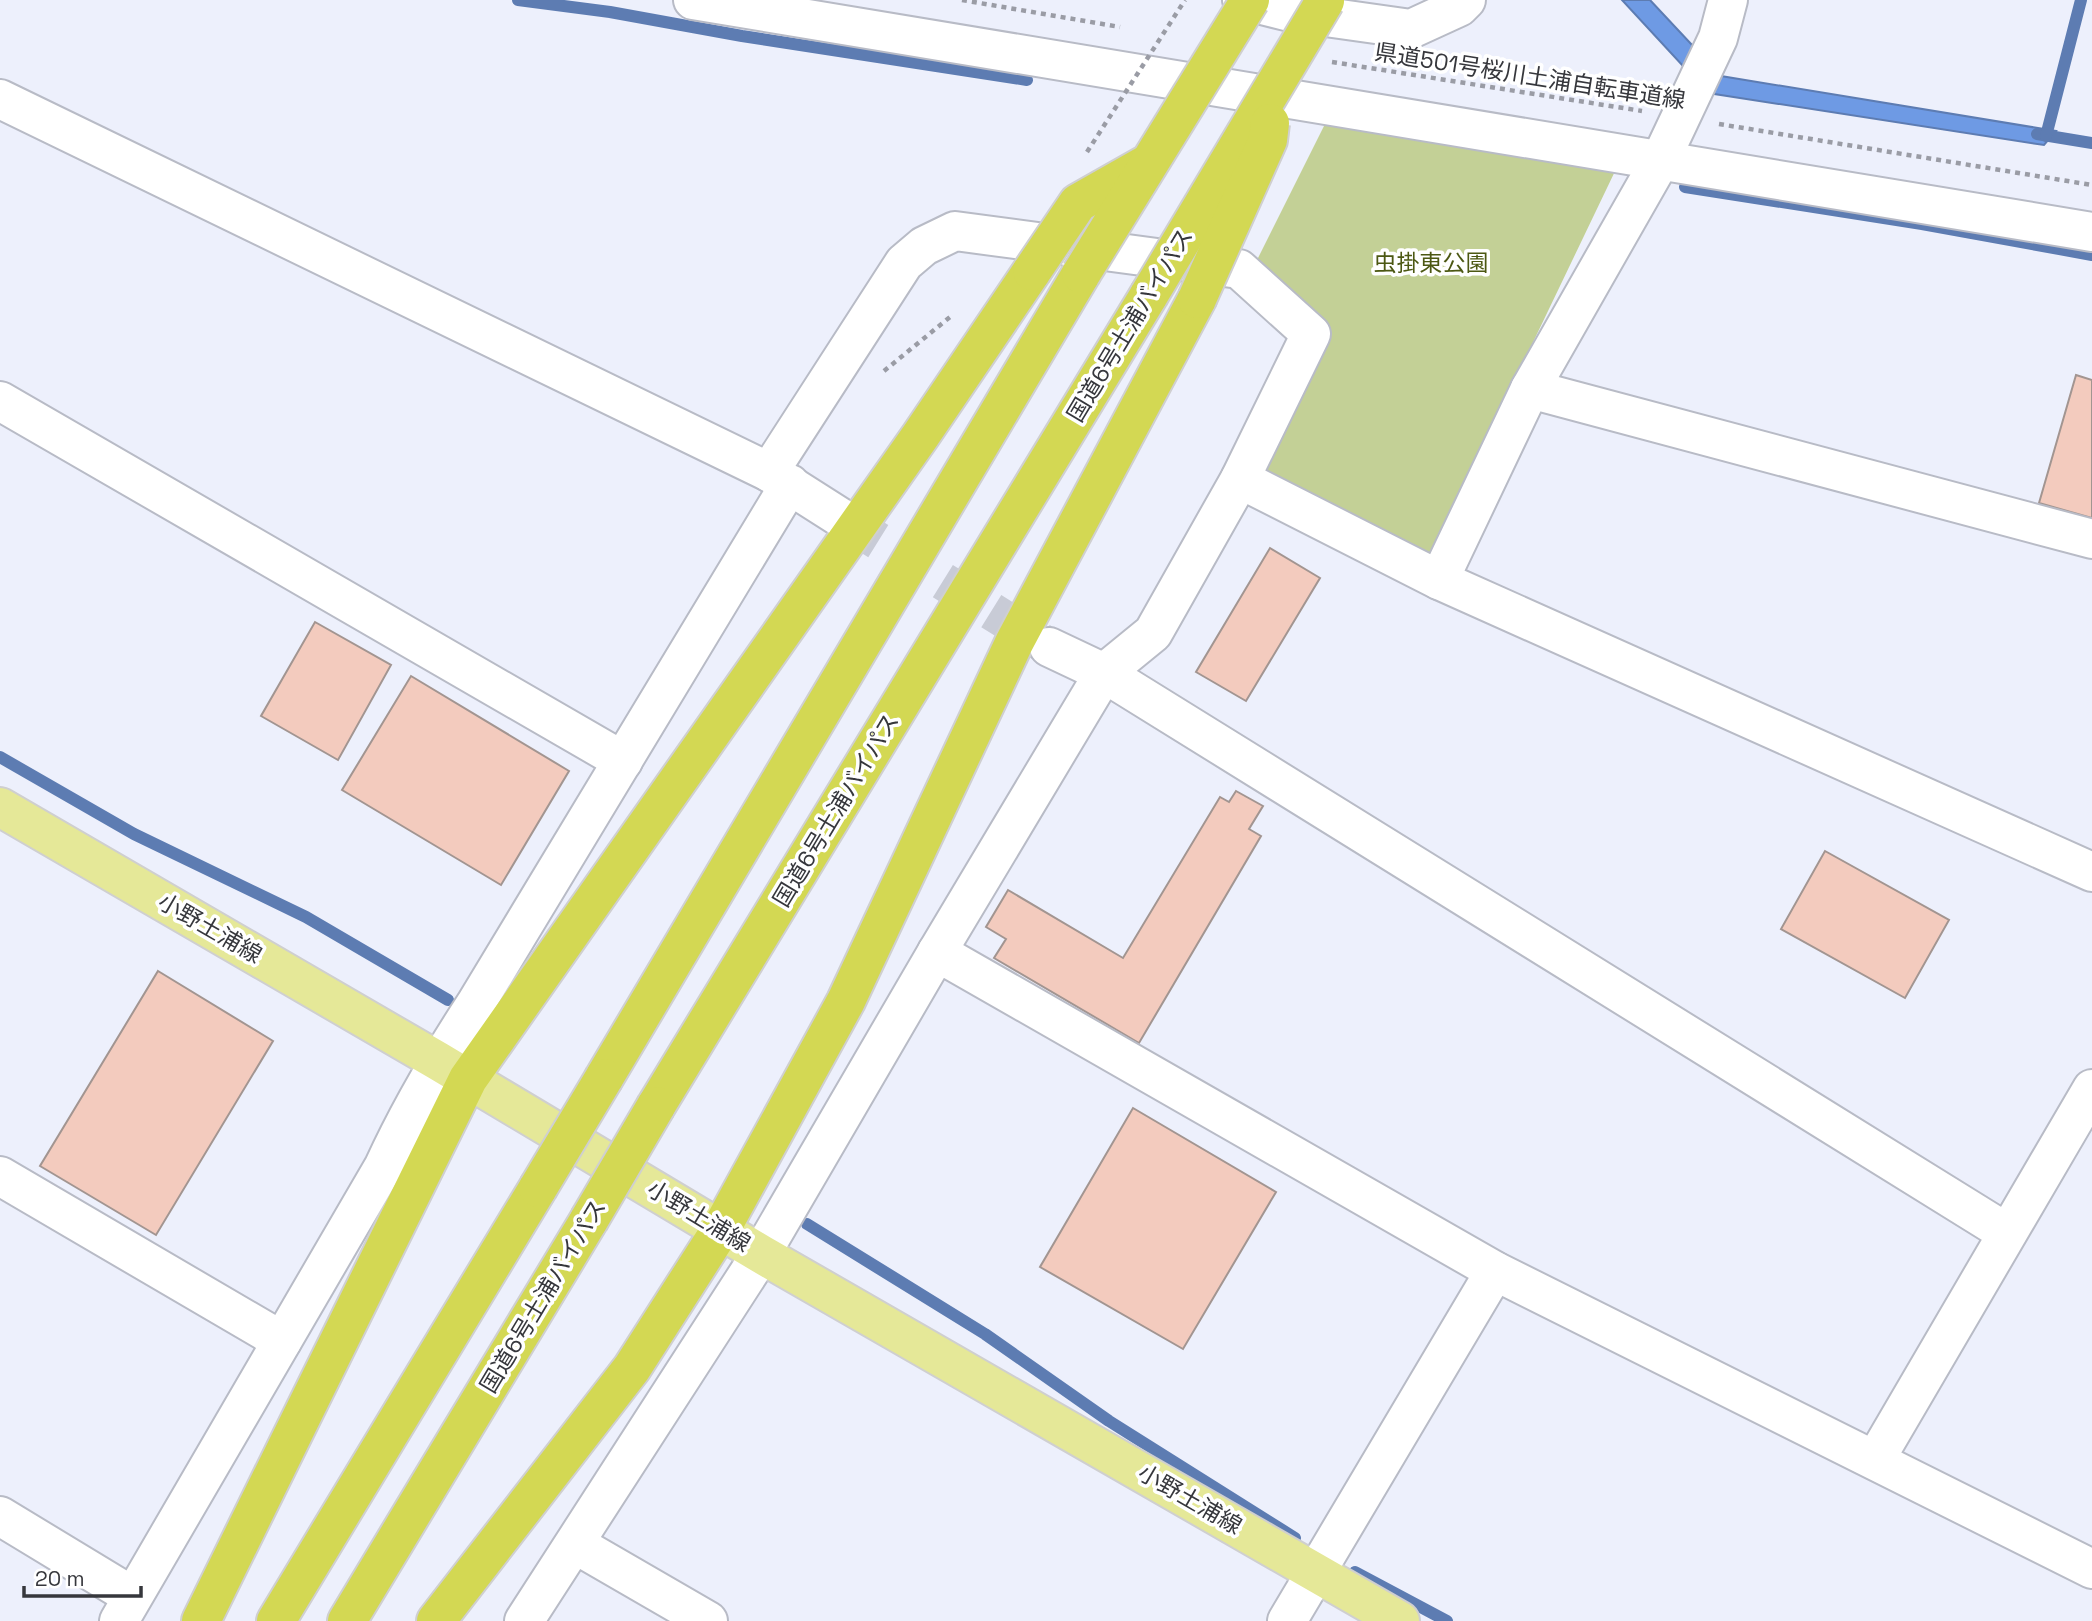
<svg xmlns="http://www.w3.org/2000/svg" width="2092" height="1621" viewBox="0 0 2092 1621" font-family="'Space Grotesk','Noto Sans JP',sans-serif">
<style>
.green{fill:#c3d096}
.water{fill:#6e9ae4;stroke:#5d7cb2;stroke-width:2}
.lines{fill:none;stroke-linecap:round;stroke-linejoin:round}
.stream{stroke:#5d7cb2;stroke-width:12}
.building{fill:#f3cbbe;stroke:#a29591;stroke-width:2}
.minor-tunnel{stroke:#c8cbd6;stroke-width:38;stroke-dasharray:38 19;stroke-linecap:butt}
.minor-casing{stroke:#b8bbc6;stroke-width:42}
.major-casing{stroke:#cfcfd0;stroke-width:42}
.highway-casing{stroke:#cfcfd0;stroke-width:42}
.path{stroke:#9a9ca5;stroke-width:4.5;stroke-dasharray:5 5;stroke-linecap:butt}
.minor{stroke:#fff;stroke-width:38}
.major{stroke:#e5e898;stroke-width:38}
.highway{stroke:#d3d853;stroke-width:38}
.highway-bridge-casing{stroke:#cfcfd0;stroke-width:42;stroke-linecap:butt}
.path-bridge{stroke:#9a9ca5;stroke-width:4.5;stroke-dasharray:5 5;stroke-linecap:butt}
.highway-bridge{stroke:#d3d853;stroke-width:38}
.labels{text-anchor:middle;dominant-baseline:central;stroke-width:7;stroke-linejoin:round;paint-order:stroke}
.street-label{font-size:23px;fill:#36373c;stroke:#fff}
.park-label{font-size:23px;fill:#4c5813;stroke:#fff}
</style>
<rect width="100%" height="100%" fill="#edf0fc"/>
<path class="green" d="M1327 120 1618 165 1525 359 1436 568 1255 475 1327 335 1254 266Z"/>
<path class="water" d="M1622 0H1650L1721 76 2056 131 2044 145 1708 93Z"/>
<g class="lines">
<g class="stream">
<path d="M518 0 610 12 742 36 1027 80"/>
<path d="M2037 134 2092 143"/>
<path d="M2046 136 2081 0"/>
<path d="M1685 187 1922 224 2092 255"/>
<path d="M0 757 134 834 306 917 448 1000"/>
<path d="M807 1224 985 1334 1109 1421 1295 1538"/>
<path d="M1355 1572 1447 1621"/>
</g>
</g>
<g class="building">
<path d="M2076 375 2092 380V518L2039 503Z"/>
<path d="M1270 548 1320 578 1246 701 1196 672Z"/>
<path d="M315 622 391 665 338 760 261 716Z"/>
<path d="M411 676 569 771 501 885 342 790Z"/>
<path d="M1236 791 1263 806 1249 829 1261 836 1139 1043 994 958 1006 939 986 927 1008 890 1123 958 1220 797 1229 802Z"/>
<path d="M1825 851 1949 920 1905 998 1781 929Z"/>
<path d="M158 971 273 1041 156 1235 40 1166Z"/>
<path d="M1133 1108 1276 1192 1183 1349 1040 1267Z"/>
</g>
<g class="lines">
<path class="minor-tunnel" d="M846 521 1049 647"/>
<defs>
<g id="minor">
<path d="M693 0 2092 232"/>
<path d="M1242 0 1290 12 1411 29 1459 7 1466 0"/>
<path d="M0 99 769 472 846 521"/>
<path d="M1530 389 2092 539"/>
<path d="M0 401 623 761"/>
<path d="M1240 479 1439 580 2092 872"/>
<path d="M1439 580 1530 389 1660 161 1718 38 1728 0"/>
<path d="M1049 647 1104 673 2007 1233"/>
<path d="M937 952 1495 1271 2092 1569"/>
<path d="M0 1176 282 1341"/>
<path d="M1875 1460 2092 1089"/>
<path d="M0 1516 132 1596"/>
<path d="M575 1544 708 1621"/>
<path d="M119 1621 384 1166C410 1109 441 1057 475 1005L790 484"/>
<path d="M524 1621 761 1254 937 952 1104 673 1153 633 1240 479 1311 334 1239 269 955 231 924 246 904 263 769 472"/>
<path d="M1287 1621 1495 1271"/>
</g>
<path id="major" d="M0 807 438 1061 761 1254 1400 1621"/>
<g id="highway">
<path d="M604 1078 1081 274"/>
<path d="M656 1106 1149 295"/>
<path d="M201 1621 468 1079 921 435 1032 271"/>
<path d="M276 1621 538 1188"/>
<path d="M347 1621 589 1220"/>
<path d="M436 1621 632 1368 721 1229 846 1001 1014 643 1197 299"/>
</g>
</defs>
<use href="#minor" class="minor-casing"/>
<use href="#major" class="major-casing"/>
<use href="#highway" class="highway-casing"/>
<g class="path">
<path d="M962 0 1120 27"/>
<path d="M1332 62 1642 111"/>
<path d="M1719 124 2092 185"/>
<path d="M884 371 950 317"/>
</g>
<use href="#minor" class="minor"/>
<use href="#major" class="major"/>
<use href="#highway" class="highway"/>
<defs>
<g id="highway-bridge">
<path d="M1032 271 1078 203 1145 165"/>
<path d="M1081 274 1250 0"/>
<path d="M1149 295 1325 1"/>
<path d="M1197 299 1268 140 1270 123"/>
<path d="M538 1188 604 1078"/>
<path d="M589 1220 656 1106"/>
</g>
</defs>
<use href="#highway-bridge" class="highway-bridge-casing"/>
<path class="path-bridge" d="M1087 152 1185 0"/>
<use href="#highway-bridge" class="highway-bridge"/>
</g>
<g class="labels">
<g class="street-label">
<text transform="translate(1530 76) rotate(9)">県道501号桜川土浦自転車道線</text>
<text transform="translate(1130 325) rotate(-59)">国道6号土浦バイパス</text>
<text transform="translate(836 810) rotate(-59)">国道6号土浦バイパス</text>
<text transform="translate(210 928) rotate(30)">小野土浦線</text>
<text transform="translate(699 1216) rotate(31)">小野土浦線</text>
<text transform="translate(543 1296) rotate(-59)">国道6号土浦バイパス</text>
<text transform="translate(1190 1499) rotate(30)">小野土浦線</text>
</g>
<g class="park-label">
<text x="1431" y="263">虫掛東公園</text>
</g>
</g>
<path d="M24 1586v10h117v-10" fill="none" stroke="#36373c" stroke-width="3.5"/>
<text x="35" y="1586" font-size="21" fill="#36373c" stroke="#ffffff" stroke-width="5" paint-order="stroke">20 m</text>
</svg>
